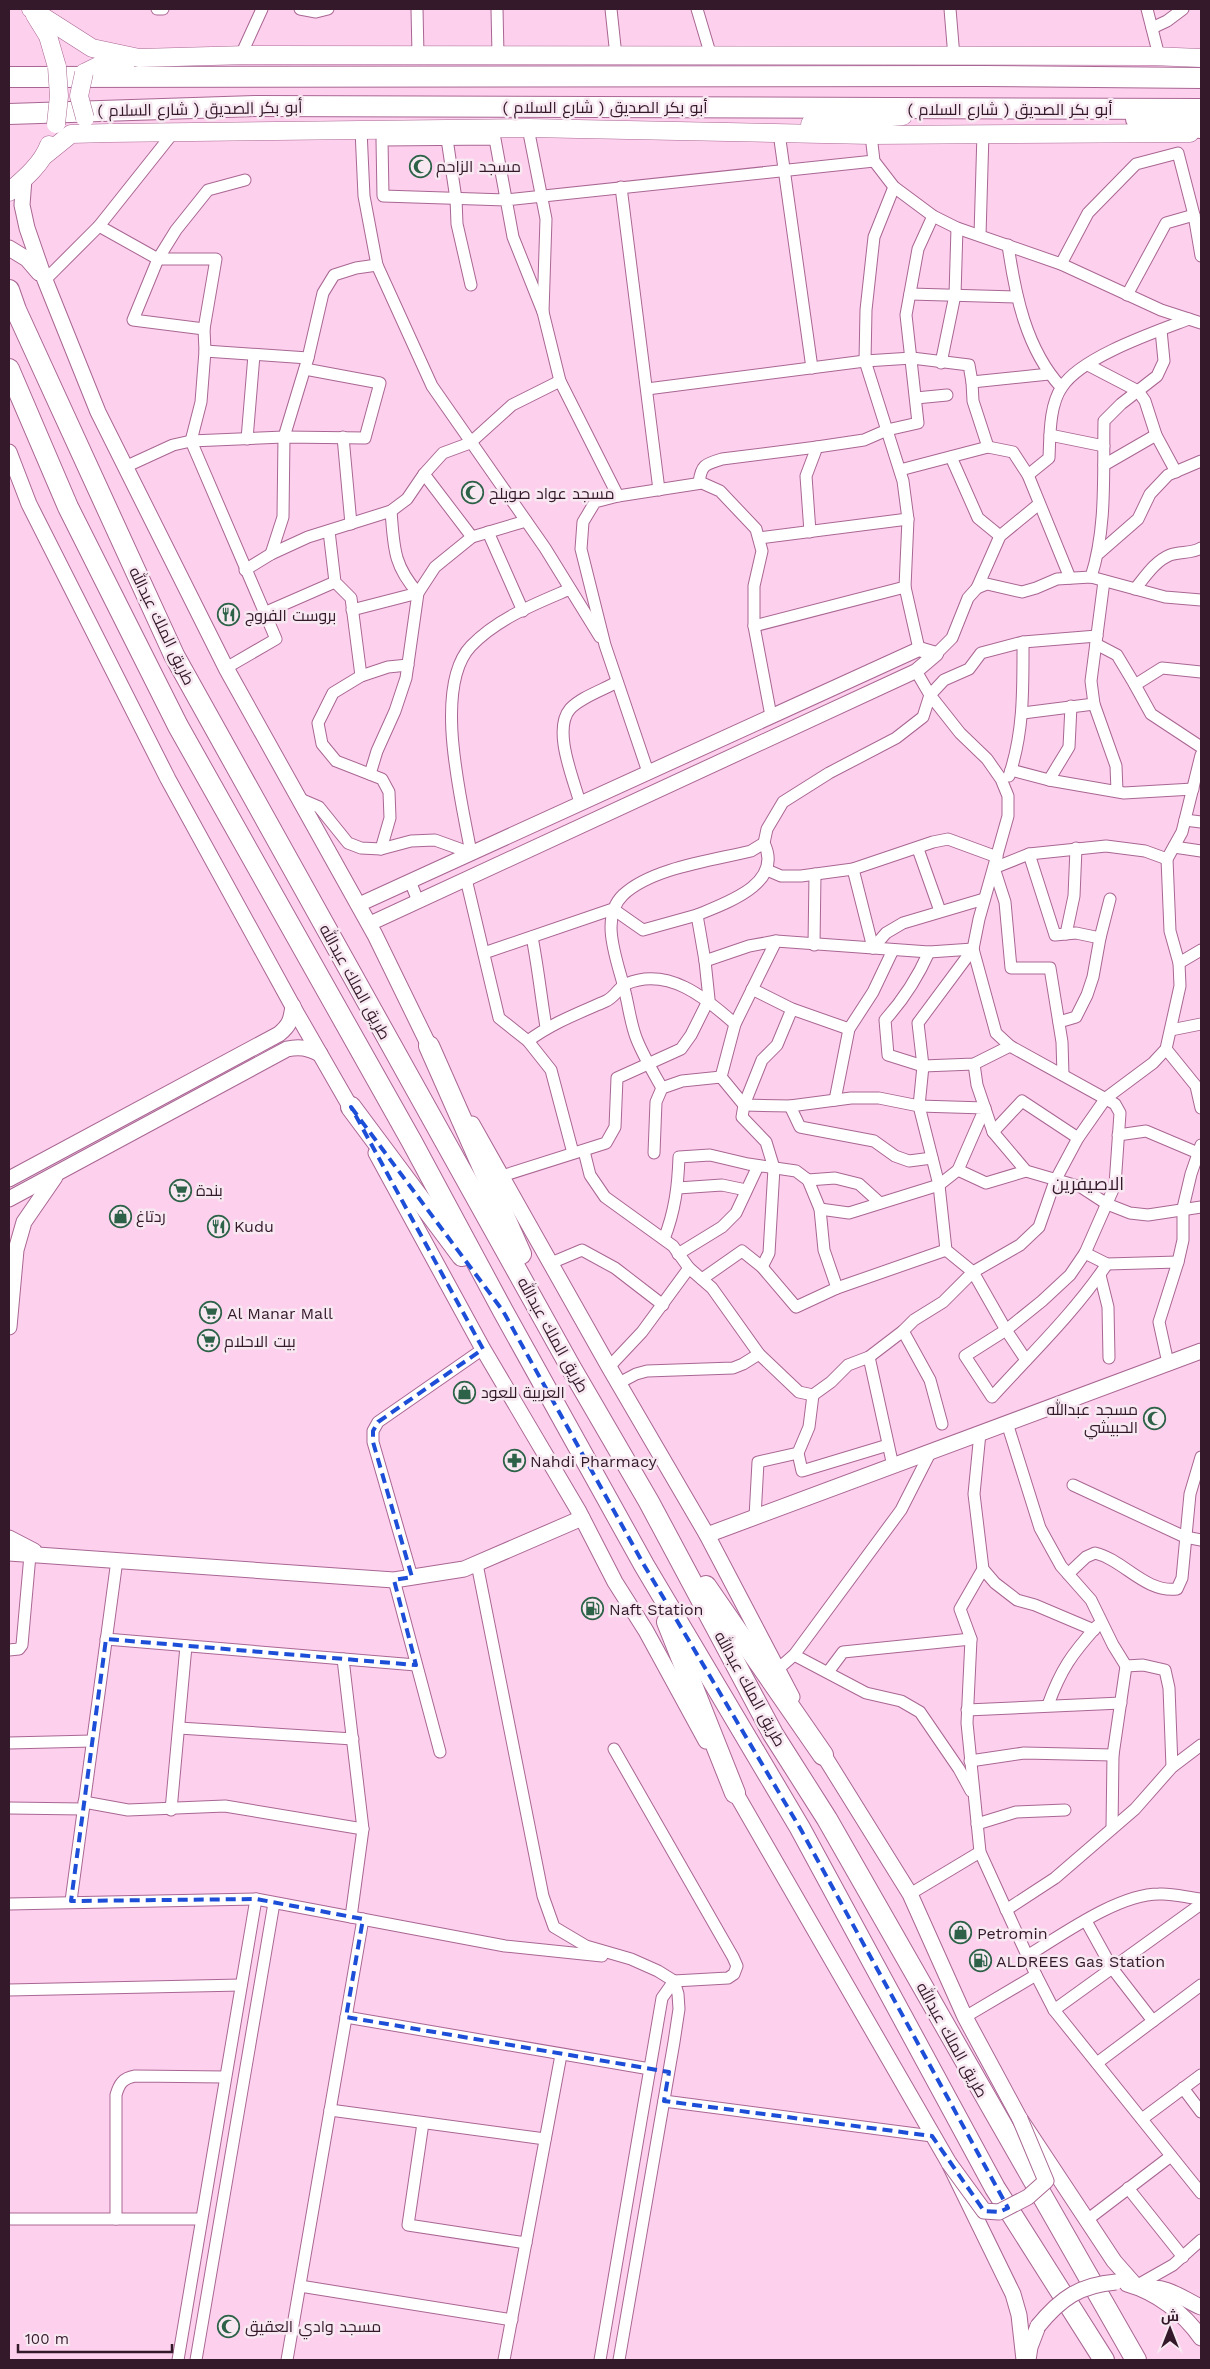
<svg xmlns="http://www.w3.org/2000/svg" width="1210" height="2369" viewBox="0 0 1210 2369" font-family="'Work Sans',Cairo,sans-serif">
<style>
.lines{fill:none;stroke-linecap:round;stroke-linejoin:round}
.minor-casing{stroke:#a96693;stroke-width:13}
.tertiary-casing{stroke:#a96693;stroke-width:16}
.secondary-casing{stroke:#a96693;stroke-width:17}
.primary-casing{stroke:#a96693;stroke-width:19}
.motorway-casing{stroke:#a96693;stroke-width:22}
.minor{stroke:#fff;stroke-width:11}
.tertiary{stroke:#fff;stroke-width:14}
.secondary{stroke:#fff;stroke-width:15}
.primary{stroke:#fff;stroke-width:18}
.motorway{stroke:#fff;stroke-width:20}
.secondary-bridge-casing{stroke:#a96693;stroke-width:17;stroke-linecap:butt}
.primary-bridge-casing{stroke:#a96693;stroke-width:19;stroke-linecap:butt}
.secondary-bridge{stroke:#fff;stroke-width:15}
.primary-bridge{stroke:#fff;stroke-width:18}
.marked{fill:none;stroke:#1d4ed8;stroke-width:4;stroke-dasharray:10 6;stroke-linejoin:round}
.labels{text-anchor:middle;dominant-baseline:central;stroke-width:5;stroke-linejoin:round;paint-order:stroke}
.street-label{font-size:16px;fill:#34192b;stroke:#f7e8f1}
.poi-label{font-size:16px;fill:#34192b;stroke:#f7e8f1;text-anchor:start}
.neighbourhood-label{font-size:18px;fill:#34192b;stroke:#f7e8f1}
</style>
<rect width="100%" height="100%" fill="#fdd0ed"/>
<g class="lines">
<defs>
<g id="minor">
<path d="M157 9H163"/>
<path d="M300 9 316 12 328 9"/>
<path d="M417 9 418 55"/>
<path d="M497 9 498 55"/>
<path d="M611 9 616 56"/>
<path d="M697 9 711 56"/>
<path d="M950 9 954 57"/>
<path d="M1147 9 1159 56"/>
<path d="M1152 28 1167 21 1183 9"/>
<path d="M241 55 262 9"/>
<path d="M528 128 546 219 543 312 560 381 618 496"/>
<path d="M361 130 364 196 377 265 432 386 545 548 600 637"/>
<path d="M779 133 812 368"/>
<path d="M871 135 874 161 894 187 933 216 957 228 1061 264 1161 310 1201 323"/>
<path d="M447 139 456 199 457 224 471 285"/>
<path d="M621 187 659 490"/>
<path d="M894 187 874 237 866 310 865 361 903 481 908 519 905 587 919 649"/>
<path d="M99 226 158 259H216L204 329 205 351 201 402 191 441 276 639 226 668"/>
<path d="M980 235 983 133"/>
<path d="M1008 245C1015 294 1026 349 1061 387"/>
<path d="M1061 264 1088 213 1136 164 1178 153 1194 215 1201 256"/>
<path d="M45 280 99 226 173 133"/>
<path d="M910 294 1016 297"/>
<path d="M1127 295 1166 223 1194 215"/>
<path d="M543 312 513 237 495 139 382 140 383 196 506 200 874 161"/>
<path d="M204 329 133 320 158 259 176 230 208 190 245 180"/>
<path d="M205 351 308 358"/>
<path d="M941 363 955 295 957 228"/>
<path d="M1088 365 1138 391 1145 401 1156 435 1176 472"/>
<path d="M972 382 973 401 988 447"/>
<path d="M647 389 865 361 912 358 969 365 972 382 1049 374"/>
<path d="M916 398 947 395"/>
<path d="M1050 435 1104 446"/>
<path d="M343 437 351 524"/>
<path d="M247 439 254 355"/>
<path d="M951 457 978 518 1000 536"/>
<path d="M1104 465 1156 435"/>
<path d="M125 467 173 445 191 441 284 437 365 438 380 383 305 369"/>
<path d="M900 470 988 447 1013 452 1028 475 1070 578"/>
<path d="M424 474 472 537"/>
<path d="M1028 475 1049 458C1050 437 1049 405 1062 387 1081 357 1155 332 1189 319"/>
<path d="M699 483C701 465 705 464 722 459L817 447"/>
<path d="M329 531 335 582 351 598 361 676"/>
<path d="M488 532 523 611"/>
<path d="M810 532 806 476 817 447 864 440 887 430 918 423 906 315 918 249 933 216"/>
<path d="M759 538 908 519"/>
<path d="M1099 553 1138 519 1150 494 1168 475 1201 461"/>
<path d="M271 554 283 517 284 437 308 358 323 293 334 275 356 268 377 265"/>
<path d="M245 570 271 554 308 537 391 511 407 499 424 474 443 453 470 443 512 405 560 381"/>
<path d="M1091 577C1107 528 1103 472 1104 421L1121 404 1157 376 1164 361 1161 330"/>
<path d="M1104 581 1091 681 1094 704 1116 766 1117 791"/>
<path d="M977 588 1000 536 1039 504"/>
<path d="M1135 589C1145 577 1155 561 1170 555 1180 551 1191 554 1201 548"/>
<path d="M352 610 418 593C393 565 394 547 391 511"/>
<path d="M264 613 335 582"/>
<path d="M754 626 905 587"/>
<path d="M1097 636 1023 642 981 653 969 669 944 680 930 695 960 733 987 759 1001 779 1008 796V816L979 919 973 949 996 1033 1010 1046 1115 1104 1120 1113 1115 1185 1085 1253 1070 1275 1042 1301 1006 1330 965 1356 992 1397C1031 1354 1074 1313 1107 1264"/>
<path d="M1096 644 1117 655 1135 685 1162 668 1201 672"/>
<path d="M936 654 952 638 968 598 977 588 987 584 1022 592 1036 588 1057 579 1091 577 1165 597 1201 600"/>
<path d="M1135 685 1151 714 1201 747"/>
<path d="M1023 713 1094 704"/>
<path d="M1011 770 1049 780 1124 793 1193 789"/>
<path d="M648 772 605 645 581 549 583 522 595 502 618 496 702 483 720 491 756 529 762 551 754 586V626L771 716"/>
<path d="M370 774 377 751 395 711 406 678 418 593 435 567 472 537 526 521"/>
<path d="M1009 776C1024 732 1023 688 1023 642"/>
<path d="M1049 780 1069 747 1071 706"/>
<path d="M298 798 319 807 348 843 361 848 381 849 411 841 435 840 471 853"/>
<path d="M580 803C574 780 552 730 570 709 581 697 603 690 617 682"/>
<path d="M1185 820 1201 822"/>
<path d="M1174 847 1201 851"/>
<path d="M381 849 390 818 389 792 382 779 336 761 322 744 318 723 333 693 361 676 388 667 408 665"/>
<path d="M918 849 940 911"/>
<path d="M471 853C462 802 432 687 471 646 498 618 535 604 570 589"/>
<path d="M1029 854 1055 935 1076 933 1100 938"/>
<path d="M853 869 873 948"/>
<path d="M767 870 781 876H801L853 869 933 842 948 839 997 857"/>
<path d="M466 879 499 1018 528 1041 551 1070 573 1153"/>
<path d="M410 881 418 901"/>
<path d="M697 915C726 903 784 884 764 843"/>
<path d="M1066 934 1074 896 1076 848"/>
<path d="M532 937C538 967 541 997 546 1027"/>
<path d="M814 945 815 874"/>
<path d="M873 948 886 933 903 923 984 899"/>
<path d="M973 949 918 1023 923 1066 919 1106 939 1185 946 1250 973 1272 1020 1245 1039 1227 1055 1181 1078 1138 1106 1098 1153 1063 1166 1049 1180 986 1179 963 1170 931 1167 859 1182 832 1201 755"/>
<path d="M929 952C917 979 904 999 885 1020L888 1055 923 1066 974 1064 1010 1046"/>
<path d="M484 953 613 909 643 930 697 915 705 961 709 999 691 1035 681 1049 617 1078 615 1127 606 1143 502 1176"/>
<path d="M705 961 749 946 776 941 929 952 973 949"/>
<path d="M1179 963 1201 950"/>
<path d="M752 989 792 1009 849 1029"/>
<path d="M1059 1022 1076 1017 1087 995 1093 977 1100 938 1110 899"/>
<path d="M1171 1030 1201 1024"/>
<path d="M528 1041C552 1023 579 1013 606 1001 615 997 618 988 626 984 668 966 706 998 735 1024"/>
<path d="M1166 1049 1196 1086 1201 1108"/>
<path d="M974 1064 977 1085 993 1132 1026 1171 1081 1187 1107 1204 1130 1213 1148 1215 1201 1207"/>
<path d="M1063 1075 1062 1042 1050 968H1011L1005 902 994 868 1029 854 1106 846 1145 851 1167 859"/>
<path d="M721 1077 744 1105 790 1106 851 1098H879L919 1106 985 1108 958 1170 939 1185 849 1213 820 1209"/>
<path d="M721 1077 735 1024 776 941"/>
<path d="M662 1088C653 1072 644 1057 637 1040 631 1026 629 1008 625 992 619 964 598 919 623 895 651 868 714 860 751 851L764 843 767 829 783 802 829 773 896 738 923 717 930 695 916 671"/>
<path d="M835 1100 849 1029 873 992 893 950"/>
<path d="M790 1106 800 1127 874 1141 895 1156 909 1161 932 1158"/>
<path d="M993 1132 1022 1101 1078 1138"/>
<path d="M1118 1135 1146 1131 1198 1153"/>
<path d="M584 1151 590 1175 605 1197 673 1246 689 1268 712 1288 759 1354 799 1392 813 1395 831 1382 848 1365 869 1357 903 1331 914 1320 943 1302 973 1272 1006 1330 1026 1360"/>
<path d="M654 1153 656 1102 662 1088 682 1081 721 1077"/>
<path d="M958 1170 986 1183 1026 1171"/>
<path d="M808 1180 835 1178 859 1184 880 1203"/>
<path d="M678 1188 722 1185 746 1190"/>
<path d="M664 1239C675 1211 678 1186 679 1157L710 1155 748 1164 796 1171 808 1180 820 1209 824 1250 837 1288"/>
<path d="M1085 1253 1107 1264 1178 1262"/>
<path d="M678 1254 722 1227 736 1213 758 1166"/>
<path d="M551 1263 582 1250 615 1268 663 1305"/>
<path d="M762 1267 769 1253 774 1168 766 1142 742 1117 744 1105 762 1060 777 1045 792 1009"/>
<path d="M1100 1275 1108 1307 1109 1358"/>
<path d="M702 1279 742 1251 762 1267 796 1307 837 1288 946 1250"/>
<path d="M903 1331 930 1380 942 1424"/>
<path d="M869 1357 893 1466"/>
<path d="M1168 1363 1159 1322 1178 1262 1183 1240V1208L1191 1174 1201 1145"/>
<path d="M609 1367 642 1332 689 1268"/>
<path d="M619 1383 636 1374 647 1371 733 1368 743 1364 759 1354"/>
<path d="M1007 1423 1040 1528 1061 1566 1091 1600 1113 1645 1126 1666"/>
<path d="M980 1433 974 1494 983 1569 995 1583 1017 1600 1035 1605 1094 1630"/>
<path d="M798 1453 802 1471 888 1445"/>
<path d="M1073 1485 1185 1537 1201 1540"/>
<path d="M755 1517 758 1462 798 1453 809 1427 813 1395"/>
<path d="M477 1564 543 1896 554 1927 586 1946 631 1959 658 1971 674 1981 678 1994 679 2009 674 2042 619 2360"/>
<path d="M983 1569 960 1609 971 1639 967 1723 980 1852 1036 1975 1054 2010 1201 2193"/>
<path d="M1068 1574 1086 1557 1095 1553C1124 1560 1145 1593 1177 1589L1182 1578 1190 1494 1201 1457"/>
<path d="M412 1577 373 1442V1431L378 1422 483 1349"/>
<path d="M394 1580 440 1752"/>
<path d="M106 1639 416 1665"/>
<path d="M9 1650 19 1649 22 1645 30 1555"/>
<path d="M794 1655 866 1693 901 1701 920 1712 959 1769 971 1791"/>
<path d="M343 1659 363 1829 351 1917"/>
<path d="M778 1669 794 1655 901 1510 931 1451"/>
<path d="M828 1672 843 1652 971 1639"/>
<path d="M1048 1705C1061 1669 1072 1654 1097 1626"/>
<path d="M967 1710 1121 1703"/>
<path d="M179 1728 353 1739"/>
<path d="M9 1743 92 1741"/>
<path d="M614 1749 733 1957 737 1966 734 1974 728 1978 674 1981"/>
<path d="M970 1761 1024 1753 1113 1755"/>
<path d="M84 1802 128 1810 225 1806 363 1829"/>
<path d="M9 1808 83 1809"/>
<path d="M171 1810 186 1646"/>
<path d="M977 1824 1016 1812 1065 1810"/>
<path d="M1112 1828 1113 1755 1126 1666 1143 1665 1165 1670 1169 1688 1172 1767"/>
<path d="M910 1894 980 1852"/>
<path d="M71 1901 117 1560"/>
<path d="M9 1904 256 1899 505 1946 602 1956"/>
<path d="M1006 1910 1055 1878 1135 1809 1172 1767 1201 1745"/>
<path d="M1086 1921 1112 1968 1153 2021"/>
<path d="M1027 1956C1062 1935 1118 1894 1159 1894 1173 1893 1188 1898 1201 1899"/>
<path d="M9 1990 241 1985"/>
<path d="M1054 2010 1201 1904"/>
<path d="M346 2017 650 2069"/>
<path d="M965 2017 1036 1975"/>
<path d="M1097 2063 1201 1985"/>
<path d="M1183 2088 1201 2112"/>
<path d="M664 2101 932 2136"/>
<path d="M330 2110 545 2139"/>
<path d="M1142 2119 1201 2075"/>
<path d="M423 2123 408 2225 526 2243"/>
<path d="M1128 2188 1183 2257"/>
<path d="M9 2219H201"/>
<path d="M116 2219V2095C119 2084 123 2078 135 2076L225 2077"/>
<path d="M1087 2220 1171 2156"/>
<path d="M300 2286 512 2320"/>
<path d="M1136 2286 1173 2265 1201 2240"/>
<path d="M178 2360 256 1899"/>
<path d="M196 2360 274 1903"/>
<path d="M287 2360 363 1919"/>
<path d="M504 2360 561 2055"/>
<path d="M600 2360 662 1998 674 1981"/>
</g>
<path id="tertiary" d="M358 905 919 649 936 654 916 671 369 924"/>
<g id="secondary">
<path d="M24 179 22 205 27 228 45 280 98 412 226 668 375 935 434 1056"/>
<path d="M9 248 27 259 39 273"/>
<path d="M9 452 29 504 168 779 297 1014 355 1115"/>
<path d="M472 1124 609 1367 707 1535 792 1697"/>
<path d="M376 1153 483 1349 578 1510 615 1582 646 1631 706 1741"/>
<path d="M9 1179 279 1034C290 1025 291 1020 293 1006"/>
<path d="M9 1199 287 1049C300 1046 308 1048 320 1054"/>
<path d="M9 1327 16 1250 24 1222 55 1177"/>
<path d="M707 1535 1201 1351"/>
<path d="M9 1538 34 1551"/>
<path d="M9 1553 394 1580 464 1569 582 1518"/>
<path d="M818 1746 910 1894 965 2017 1020 2119 1114 2261 1136 2286"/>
<path d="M731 1785 949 2163 1013 2294 1019 2315 1024 2360"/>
<path d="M1127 2284C1156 2292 1184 2313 1201 2338"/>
<path d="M1145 2290C1165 2283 1184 2300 1201 2307"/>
<path d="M1028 2360 1030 2347 1038 2326"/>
</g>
<g id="primary">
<path d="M31 9 92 48 139 58 248 55 1151 56 1201 58"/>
<path d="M35 15 48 36 57 67"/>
<path d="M84 73 100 65 128 60"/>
<path d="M810 124 903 116"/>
<path d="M45 155 71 134 109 133 528 128 871 135 1190 133"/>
<path d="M9 192C24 179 42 164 49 145"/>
</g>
<g id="motorway">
<path d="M9 77 984 76 1201 78"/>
<path d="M9 114 255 106 1201 109"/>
<path d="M1136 119 1201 128"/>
<path d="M9 290 16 310 174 655 570 1366 649 1502 773 1734 827 1819 1136 2360"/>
<path d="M9 369 68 507 178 726 412 1142 503 1311 644 1565 800 1828 995 2188 1104 2360"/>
<path d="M429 1046 521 1254"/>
<path d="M351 1107 462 1256"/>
<path d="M706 1586 823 1755"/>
<path d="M667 1622 735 1793"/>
</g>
</defs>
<use href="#minor" class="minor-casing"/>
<use href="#tertiary" class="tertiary-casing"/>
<use href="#secondary" class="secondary-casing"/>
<use href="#primary" class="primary-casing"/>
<use href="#motorway" class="motorway-casing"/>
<use href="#minor" class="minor"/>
<use href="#tertiary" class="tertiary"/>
<use href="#secondary" class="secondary"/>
<use href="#primary" class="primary"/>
<use href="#motorway" class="motorway"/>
<defs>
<g id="secondary-bridge">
<path d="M949 2163 984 2211 999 2212 1028 2197 1046 2181 1020 2119"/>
<path d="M1038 2326C1061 2298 1080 2285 1116 2282"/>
</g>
<g id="primary-bridge">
<path d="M84 73 79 96 85 118"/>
<path d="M56 124 59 96 57 67"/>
</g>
</defs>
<use href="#secondary-bridge" class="secondary-bridge-casing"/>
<use href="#primary-bridge" class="primary-bridge-casing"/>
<use href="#secondary-bridge" class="secondary-bridge"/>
<use href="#primary-bridge" class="primary-bridge"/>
</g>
<path class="marked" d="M351 1107 503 1311 644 1565 800 1828 1008 2208 999 2212 984 2211 932 2136 664 2101 669 2072 346 2017 363 1919 256 1899 71 1901 106 1639 416 1665 394 1580 412 1577 373 1442V1431L378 1422 483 1349Z"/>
<defs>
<symbol id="mosque-ring" viewBox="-11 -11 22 22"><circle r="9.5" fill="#f7e8f1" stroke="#2d6248" stroke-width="1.5"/><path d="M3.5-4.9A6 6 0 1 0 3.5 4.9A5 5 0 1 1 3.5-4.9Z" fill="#2d6248"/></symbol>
<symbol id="restaurant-ring" viewBox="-11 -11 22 22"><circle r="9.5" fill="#f7e8f1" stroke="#2d6248" stroke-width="1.5"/><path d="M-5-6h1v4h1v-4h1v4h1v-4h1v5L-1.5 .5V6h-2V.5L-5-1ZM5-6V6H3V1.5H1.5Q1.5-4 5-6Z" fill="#2d6248"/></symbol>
<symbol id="supermarket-ring" viewBox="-11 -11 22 22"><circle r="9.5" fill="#f7e8f1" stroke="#2d6248" stroke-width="1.5"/><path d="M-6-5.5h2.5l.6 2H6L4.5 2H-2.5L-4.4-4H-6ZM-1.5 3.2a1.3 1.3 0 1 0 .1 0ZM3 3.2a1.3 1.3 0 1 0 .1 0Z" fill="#2d6248"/></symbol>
<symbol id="shop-ring" viewBox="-11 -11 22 22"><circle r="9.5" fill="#f7e8f1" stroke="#2d6248" stroke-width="1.5"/><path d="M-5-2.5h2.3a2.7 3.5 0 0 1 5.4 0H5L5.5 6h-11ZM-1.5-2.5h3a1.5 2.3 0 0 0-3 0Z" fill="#2d6248"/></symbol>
<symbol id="pharmacy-ring" viewBox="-11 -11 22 22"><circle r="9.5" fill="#f7e8f1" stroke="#2d6248" stroke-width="1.5"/><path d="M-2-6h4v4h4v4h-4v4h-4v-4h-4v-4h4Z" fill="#2d6248"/></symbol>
<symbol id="fuel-ring" viewBox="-11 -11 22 22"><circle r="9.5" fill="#f7e8f1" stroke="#2d6248" stroke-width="1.5"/><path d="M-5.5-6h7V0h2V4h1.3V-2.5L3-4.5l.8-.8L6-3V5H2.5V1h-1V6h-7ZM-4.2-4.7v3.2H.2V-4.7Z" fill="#2d6248"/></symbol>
</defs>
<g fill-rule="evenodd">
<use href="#mosque-ring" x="408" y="154" width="25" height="25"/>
<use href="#mosque-ring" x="460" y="480" width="25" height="25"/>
<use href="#restaurant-ring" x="216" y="602" width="25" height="25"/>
<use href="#supermarket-ring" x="168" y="1178" width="25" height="25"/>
<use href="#shop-ring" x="108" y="1204" width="25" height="25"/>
<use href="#restaurant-ring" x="206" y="1214" width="25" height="25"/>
<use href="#supermarket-ring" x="198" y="1300" width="25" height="25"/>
<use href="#supermarket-ring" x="196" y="1328" width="25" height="25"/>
<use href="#shop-ring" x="452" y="1380" width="25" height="25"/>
<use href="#mosque-ring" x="1142" y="1406" width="25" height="25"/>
<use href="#pharmacy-ring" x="502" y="1448" width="25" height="25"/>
<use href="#fuel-ring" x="580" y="1596" width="25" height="25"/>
<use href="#shop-ring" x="948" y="1920" width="25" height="25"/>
<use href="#fuel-ring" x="968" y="1948" width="25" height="25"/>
<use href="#mosque-ring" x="216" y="2314" width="25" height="25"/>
</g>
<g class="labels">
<g class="street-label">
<text x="605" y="107">( شارع السلام ) أبو بكر الصديق</text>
<text transform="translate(200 109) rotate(-1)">( شارع السلام ) أبو بكر الصديق</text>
<text x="1010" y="109">( شارع السلام ) أبو بكر الصديق</text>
<text transform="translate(162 626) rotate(64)">طريق الملك عبدالله</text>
<text transform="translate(355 982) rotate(61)">طريق الملك عبدالله</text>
<text transform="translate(553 1335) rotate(61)">طريق الملك عبدالله</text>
<text transform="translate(750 1689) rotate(61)">طريق الملك عبدالله</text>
<text transform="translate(952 2040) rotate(61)">طريق الملك عبدالله</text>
</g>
<g class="poi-label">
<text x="436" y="166">مسجد الزاحم</text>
<text x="489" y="493">مسجد عواد صويلح</text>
<text x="245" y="615">بروست الفروج</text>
<text x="196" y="1190">بندة</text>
<text x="136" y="1216">ردتاغ</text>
<text x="234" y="1226">Kudu</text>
<text x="227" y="1313">Al Manar Mall</text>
<text x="224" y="1341">بيت الاحلام</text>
<text x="481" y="1392">العربية للعود</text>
<text x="1138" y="1409" text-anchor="end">مسجد عبدالله<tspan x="1138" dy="18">الحبيشي</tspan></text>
<text x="530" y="1461">Nahdi Pharmacy</text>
<text x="609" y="1609">Naft Station</text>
<text x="977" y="1933">Petromin</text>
<text x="996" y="1961">ALDREES Gas Station</text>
<text x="245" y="2326">مسجد وادي العقيق</text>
</g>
<g class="neighbourhood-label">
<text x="1088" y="1183">الاصيفرين</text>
</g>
</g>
<rect width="1210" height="2369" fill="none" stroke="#34192b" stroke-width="20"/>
<g transform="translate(1170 2329)" stroke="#f7e8f1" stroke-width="4" paint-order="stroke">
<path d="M0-4L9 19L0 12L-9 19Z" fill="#34192b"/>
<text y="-8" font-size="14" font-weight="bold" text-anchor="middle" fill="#34192b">ش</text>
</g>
<path d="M18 2344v8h154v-8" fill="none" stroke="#34192b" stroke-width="2.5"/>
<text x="25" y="2344" font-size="15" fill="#34192b" stroke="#f7e8f1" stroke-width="4" paint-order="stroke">100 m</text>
</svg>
